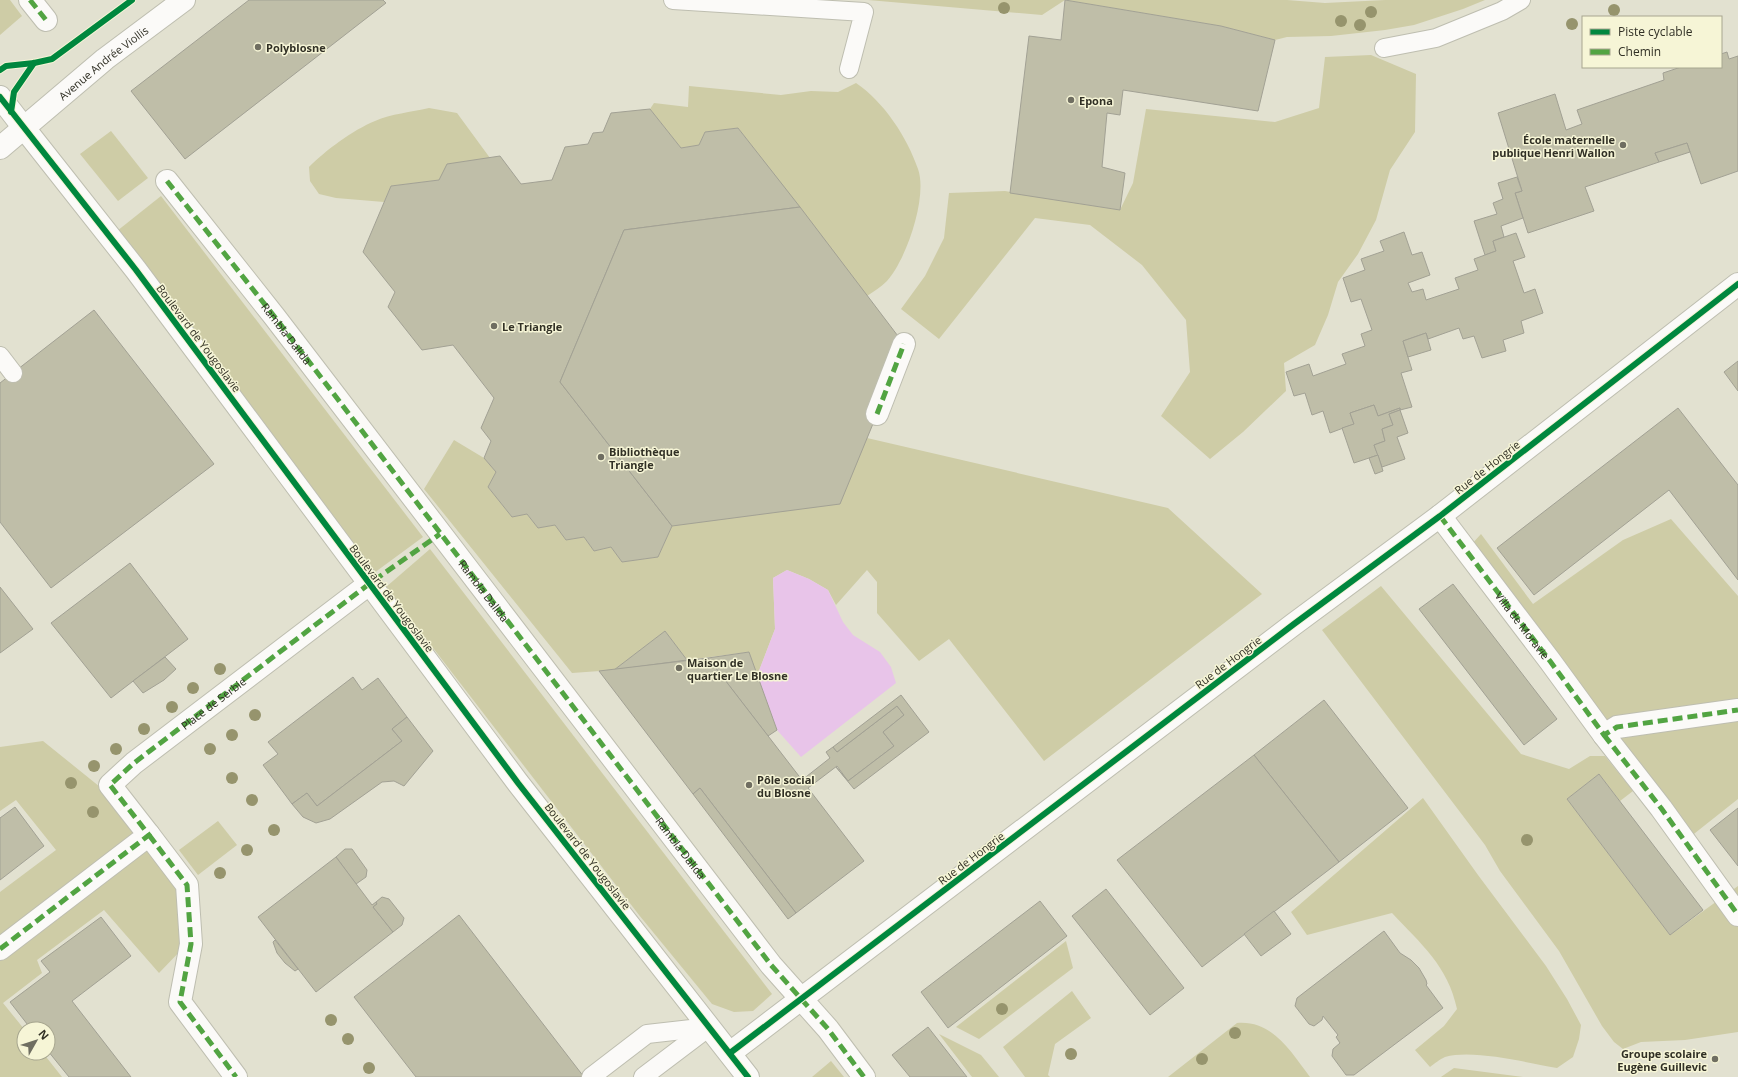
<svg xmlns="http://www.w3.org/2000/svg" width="1738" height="1077" viewBox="0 0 1738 1077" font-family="'Open Sans',sans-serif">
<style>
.green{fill:#cecca6}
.water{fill:#e8c4e9}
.building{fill:#bfbea8;stroke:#a2a194}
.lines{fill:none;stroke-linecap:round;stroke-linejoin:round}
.lane-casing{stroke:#bebeb0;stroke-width:20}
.street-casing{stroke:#bebeb0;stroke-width:24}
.secondary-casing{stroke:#bebeb0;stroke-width:24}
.lane{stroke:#fbfaf8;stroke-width:18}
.street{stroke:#fbfaf8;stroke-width:22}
.secondary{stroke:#fbfaf8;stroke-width:22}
.quiet{stroke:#52a442;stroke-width:5;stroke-dasharray:10 5;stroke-linecap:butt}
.cycleway-casing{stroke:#f6f5d6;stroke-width:8}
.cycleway{stroke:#00873e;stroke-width:6}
.tree{fill:#96946d}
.poi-dot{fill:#6f6e61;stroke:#f6f5d6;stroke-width:1.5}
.labels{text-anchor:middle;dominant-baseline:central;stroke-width:3;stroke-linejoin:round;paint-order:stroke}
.poi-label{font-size:11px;font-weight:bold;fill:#313025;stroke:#f6f5d6;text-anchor:start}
.street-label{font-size:11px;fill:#313025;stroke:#f6f5d6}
</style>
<rect width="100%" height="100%" fill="#e2e1d0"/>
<g class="green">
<path d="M0 0H10L22 16 0 35Z"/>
<path d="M868 0H1287L1325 3 1385 0H1485L1463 9 1414 25 1385 30 1331 36 1287 37 1275 40 1221 26 1065 0 1042 15Z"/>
<path d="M1371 55 1416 74 1415 132 1390 170 1376 220 1358 254 1338 282 1328 315 1315 345 1284 363 1286 391 1243 432 1210 459 1161 416 1190 372 1186 320 1142 265 1090 225 1035 218 939 339 901 309 925 276 944 238 949 193 1005 191 1120 210 1133 183 1146 109 1275 122 1319 108 1325 57Z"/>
<path d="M856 83C884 102 907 137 918 169 928 197 906 260 887 281 881 287 874 291 867 296L738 128 705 132 699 145 681 148 650 109 654 103 688 107 689 86 781 95 811 91 838 92Z"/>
<path d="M429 108 457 113 490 158 439 180 391 186 384 202 336 198 319 194 310 181 309 167C326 150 353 130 375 121 391 114 411 112 429 108Z"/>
<path d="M111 131 148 178 118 201 80 154Z"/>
<path d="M161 196 423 537 374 573 117 231Z"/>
<path d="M867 438 1168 508 1262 594 1044 761 949 639 919 661 877 613V582L867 570 836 605 828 590 809 579 787 570 773 578 775 629 757 676 749 652 687 660 665 631 614 670 572 673 424 489 454 440 484 458 496 472 488 487 512 517 527 514 538 528 555 525 566 540 584 537 594 551 611 547 622 562 658 557 672 526Z"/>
<path d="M1671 519 1738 596V799L1690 837 1471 545 1481 534 1533 604 1623 540Z"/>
<path d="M430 549 772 994 753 1011 734 1012 712 1004 639 915 386 587Z"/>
<path d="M1381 586 1521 754 1569 769 1590 756H1605L1633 791 1620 801 1599 774 1567 799 1670 935 1738 886V1032L1685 1040 1641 1042 1623 1049 1614 1042 1602 1026 1559 951 1500 871 1485 845 1322 630Z"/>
<path d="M43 741 105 791 178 891 184 947 159 973 104 910 37 960 42 973 3 1003 24 1029V1053H43L62 1077H0V892L56 850 16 800 0 811V747Z"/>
<path d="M1423 798 1478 875 1546 966 1567 999 1581 1025 1579 1039 1573 1057 1557 1068C1527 1063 1474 1049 1445 1057 1440 1059 1434 1064 1430 1067L1415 1050 1444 1026 1457 1009C1448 966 1421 944 1392 913L1307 935 1291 912Z"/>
<path d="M218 821 237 845 198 875 179 850Z"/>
<path d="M1066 941 1073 968 979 1039 956 1027Z"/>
<path d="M1072 991 1091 1018 1055 1044 1048 1075 1050 1077H1025L1003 1047Z"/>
<path d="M1237 1023C1273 1020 1291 1052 1310 1077H1168Z"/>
<path d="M939 1034 981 1055 999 1077H972Z"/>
<path d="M831 1061 844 1077H812Z"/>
<path d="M1454 1068 1523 1077H1441Z"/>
</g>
<path class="water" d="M787 570 809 579 828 590 843 622 853 635 880 652 891 667 896 683 801 757 777 730 757 676 775 629 773 578Z"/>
<g class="building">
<path d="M249 0H383L386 3 185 159 131 91Z"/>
<path d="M1065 0 1221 26 1275 40 1258 111 1123 90 1120 115 1107 113 1102 167 1125 173 1120 210 1010 193 1029 36 1061 40Z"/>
<path d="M1727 52 1729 59 1738 56V171L1701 184 1687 143 1655 153 1659 162 1585 187 1594 211 1528 233 1515 193 1522 191 1498 113 1555 94 1566 130 1582 124 1577 110 1664 80 1663 73 1681 67H1721V54Z"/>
<path d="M650 109 681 148 699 145 705 132 738 128 800 207 624 230 560 382 672 526 658 557 622 562 611 547 594 551 584 537 566 540 555 525 538 528 527 514 512 517 488 487 496 472 484 458 491 441 481 428 494 398 453 345 422 350 388 307 395 292 363 252 391 186 439 180 447 164 500 156 521 184 552 180 565 147 588 144 593 133 603 132 611 113Z"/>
<path d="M1687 143 1690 152 1659 162 1655 153Z"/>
<path d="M1517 177 1522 191 1515 193 1523 218 1501 226 1504 237 1493 241 1496 251 1485 255 1474 221 1497 214 1493 203 1503 199 1498 183Z"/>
<path d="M800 207 904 344 877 414 840 504 672 526 560 382 624 230Z"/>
<path d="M1404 232 1412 255 1422 252 1430 275 1408 283 1412 292 1423 289 1426 300 1459 289 1455 278 1478 270 1474 259 1496 251 1493 241 1516 233 1525 257 1513 261 1524 293 1535 289 1543 313 1521 321 1524 333 1503 340 1506 351 1482 358 1474 336 1463 339 1459 328 1428 339 1426 333 1403 341 1412 370 1401 373 1412 407 1400 410V408L1378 416 1374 405 1350 413 1354 424 1330 433 1323 411 1312 415 1305 393 1294 396 1286 372 1309 364 1313 376 1346 364 1342 354 1365 346 1361 334 1372 330 1361 299 1351 302 1343 278 1365 270 1361 259 1384 251 1380 241Z"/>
<path d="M94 310 214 464 51 588 0 522V383Z"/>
<path d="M1426 333 1431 350 1408 357 1403 341Z"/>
<path d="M1738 361V391L1724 372Z"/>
<path d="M1374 405 1378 416 1400 408V410L1389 414 1393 425 1382 429 1385 441 1374 445 1378 455 1354 463 1342 428 1354 424 1350 413Z"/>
<path d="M1678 408 1738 485V580L1669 490 1534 595 1497 548Z"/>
<path d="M1400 410 1408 433 1397 437 1405 459 1382 467 1374 445 1385 441 1382 429 1393 425 1389 414Z"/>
<path d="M1378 455 1383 471 1375 474 1369 458Z"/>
<path d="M130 563 188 639 111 698 51 623Z"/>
<path d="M1453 584 1557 719 1524 745 1419 609Z"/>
<path d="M0 587 33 629 0 653Z"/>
<path d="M665 631 687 660 614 670Z"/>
<path d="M749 652 777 730 768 736 708 658Z"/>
<path d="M165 657 176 669 164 680 143 693 133 681Z"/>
<path d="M708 658 802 780 830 758 826 752 833 747 837 752 897 706 904 715 883 732 894 746 848 781 837 766 808 788 864 861 796 913 700 788 693 794 599 671Z"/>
<path d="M353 677 362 690 378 678 407 717 392 729 402 741 317 806 307 793 292 804 263 765 278 754 268 742Z"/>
<path d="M901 695 929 732 854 789 836 767 848 781 894 746 883 732 904 715 897 706 837 752 833 747Z"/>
<path d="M1324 700 1408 808 1339 862 1254 755Z"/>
<path d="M407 717 433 751 404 786 394 781 382 782 330 819 316 823 303 817 292 804 307 793 317 806 402 741 392 729Z"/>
<path d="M1254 755 1339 862 1202 967 1117 860Z"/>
<path d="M1599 774 1703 910 1670 935 1567 799Z"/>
<path d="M700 788 796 913 788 919 693 794Z"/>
<path d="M15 807 44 846 0 880V818Z"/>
<path d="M1738 808V866L1710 830Z"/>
<path d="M345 849H352L367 870 366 877 356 884 336 857Z"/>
<path d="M336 857 372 905 376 902 377 904 373 907 393 932 316 992 258 917Z"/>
<path d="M1106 889 1184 988 1150 1015 1072 916Z"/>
<path d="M382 897 389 899 404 918 402 925 393 932 373 907 377 904 376 902Z"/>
<path d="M1040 901 1067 936 948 1028 921 992Z"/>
<path d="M1274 911 1291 934 1261 956 1244 934Z"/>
<path d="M459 915 584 1077H416L354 997Z"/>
<path d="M101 917 131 956 72 1001 131 1077H69L48 1051V1029H31L10 1002 50 972 41 961Z"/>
<path d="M1384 931 1400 953 1411 960 1419 968 1426 980 1427 984 1426 985 1443 1008 1354 1075H1346L1332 1056 1333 1049 1340 1043 1336 1037 1338 1035 1323 1016 1322 1020 1314 1026 1309 1024 1295 1006 1297 998Z"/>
<path d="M275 940 298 969 295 971 285 963 277 953 273 942Z"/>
<path d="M928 1027 967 1077H910L892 1055Z"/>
</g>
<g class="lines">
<defs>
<g id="lane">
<path d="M673 0 864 12 849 69"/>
<path d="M1384 48 1436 38 1502 11 1521 0"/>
<path d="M0 356 13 373"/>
<path d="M591 1077 647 1034 709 1027"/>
<path d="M643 1077 709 1027"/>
</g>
<g id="street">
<path d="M30 0 46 20"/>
<path d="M24 128 136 270 518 783 748 1077"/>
<path id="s1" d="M167 181 274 316 771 965 828 1029 864 1077"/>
<path d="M877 414 904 344"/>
<path d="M1440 516 1550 661 1604 735 1617 727 1738 710"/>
<path d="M1604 735 1661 808 1738 915"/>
<path d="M149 835 187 885 191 944 180 1002 236 1077"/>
<path d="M0 949 149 835 110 785 134 763 369 584"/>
<path d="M730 1053 1294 624 1440 516 1738 284"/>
</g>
<g id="secondary">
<path d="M0 97 24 128"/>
<path id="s2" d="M0 148 105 59 184 0"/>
</g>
</defs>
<use href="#lane" class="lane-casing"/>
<use href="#street" class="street-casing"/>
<use href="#secondary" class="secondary-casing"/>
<use href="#lane" class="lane"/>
<use href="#street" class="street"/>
<use href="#secondary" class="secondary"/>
<g class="quiet">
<path d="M30 0 46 20"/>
<path d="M167 181 274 316 771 965 828 1029 864 1077"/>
<path d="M877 414 904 344"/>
<path id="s3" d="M1440 516 1550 661 1604 735 1617 727 1738 710"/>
<path d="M1604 735 1661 808 1738 915"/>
<path d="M149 835 187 885 191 944 180 1002 236 1077"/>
<path id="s4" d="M0 949 149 835 110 785 134 763 369 584 440 534"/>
</g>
<defs>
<g id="cycleway">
<path d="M0 70 6 66 34 63 52 59 132 0"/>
<path d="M0 97 136 270 518 783 748 1077"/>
<path d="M11 112 14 92 34 63"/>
<path d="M730 1053 1294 624 1440 516 1738 284"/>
</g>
</defs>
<use href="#cycleway" class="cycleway-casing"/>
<use href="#cycleway" class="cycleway"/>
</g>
<g class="tree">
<circle cx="1004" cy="8" r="6"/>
<circle cx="1614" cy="10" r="6"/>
<circle cx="1371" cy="12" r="6"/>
<circle cx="1341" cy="21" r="6"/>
<circle cx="1572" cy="24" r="6"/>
<circle cx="1360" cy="25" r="6"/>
<circle cx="220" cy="669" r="6"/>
<circle cx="193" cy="688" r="6"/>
<circle cx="172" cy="707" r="6"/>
<circle cx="255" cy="715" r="6"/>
<circle cx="144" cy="729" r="6"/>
<circle cx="232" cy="735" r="6"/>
<circle cx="116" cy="749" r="6"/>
<circle cx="210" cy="749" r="6"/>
<circle cx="94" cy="766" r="6"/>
<circle cx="232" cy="778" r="6"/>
<circle cx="71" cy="783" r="6"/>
<circle cx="252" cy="800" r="6"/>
<circle cx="93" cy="812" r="6"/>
<circle cx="274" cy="830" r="6"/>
<circle cx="1527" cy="840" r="6"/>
<circle cx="247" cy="850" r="6"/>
<circle cx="220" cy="873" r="6"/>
<circle cx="1002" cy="1009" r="6"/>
<circle cx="331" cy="1020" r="6"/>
<circle cx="1235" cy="1033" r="6"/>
<circle cx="348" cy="1039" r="6"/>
<circle cx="1071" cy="1054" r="6"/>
<circle cx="1202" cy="1059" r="6"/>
<circle cx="369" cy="1068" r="6"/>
</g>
<g class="poi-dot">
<circle cx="258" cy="47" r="4"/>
<circle cx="1071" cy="100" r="4"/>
<circle cx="1623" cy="145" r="4"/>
<circle cx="494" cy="326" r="4"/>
<circle cx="601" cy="457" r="4"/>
<circle cx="679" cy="668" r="4"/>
<circle cx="749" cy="785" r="4"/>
<circle cx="1715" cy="1059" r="4"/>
</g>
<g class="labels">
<g class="poi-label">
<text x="266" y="47">Polyblosne</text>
<text x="1079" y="100">Epona</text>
<text x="1615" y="139" text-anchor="end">École maternelle<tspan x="1615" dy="13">publique Henri Wallon</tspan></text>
<text x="502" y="326">Le Triangle</text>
<text x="609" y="451">Bibliothèque<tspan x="609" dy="13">Triangle</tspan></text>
<text x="687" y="662">Maison de<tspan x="687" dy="13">quartier Le Blosne</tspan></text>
<text x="757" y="779">Pôle social<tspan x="757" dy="13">du Blosne</tspan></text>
<text x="1707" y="1053" text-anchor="end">Groupe scolaire<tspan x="1707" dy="13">Eugène Guillevic</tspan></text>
</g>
<g class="street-label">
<text stroke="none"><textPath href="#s2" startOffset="134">Avenue Andrée Viollis</textPath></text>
<text stroke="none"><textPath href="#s1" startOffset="194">Rambla Dalida</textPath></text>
<text transform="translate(199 338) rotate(53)">Boulevard de Yougoslavie</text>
<text transform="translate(1487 467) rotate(-38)">Rue de Hongrie</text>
<text stroke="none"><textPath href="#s1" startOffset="518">Rambla Dalida</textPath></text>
<text transform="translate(392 598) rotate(53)">Boulevard de Yougoslavie</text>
<text stroke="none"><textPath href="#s3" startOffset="137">Villa de Moravie</textPath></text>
<text transform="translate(1228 662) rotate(-37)">Rue de Hongrie</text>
<text stroke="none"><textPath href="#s4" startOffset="383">Place de Serbie</textPath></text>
<text stroke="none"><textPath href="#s1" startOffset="842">Rambla Dalida</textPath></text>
<text transform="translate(588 856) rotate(52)">Boulevard de Yougoslavie</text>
<text transform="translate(971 858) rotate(-37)">Rue de Hongrie</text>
</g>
</g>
<rect x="1582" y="16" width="140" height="52" fill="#f6f5d6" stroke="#a7a68f"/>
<rect x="1590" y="29" width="20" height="6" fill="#00873e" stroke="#a7a68f"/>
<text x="1618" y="36" font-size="12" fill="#313025">Piste cyclable</text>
<rect x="1590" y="49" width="20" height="6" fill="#52a442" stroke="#a7a68f"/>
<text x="1618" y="56" font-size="12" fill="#313025">Chemin</text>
<g transform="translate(36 1041) rotate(51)"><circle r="19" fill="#f6f5d6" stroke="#a7a68f"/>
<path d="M0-3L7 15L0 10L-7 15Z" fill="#6f6e61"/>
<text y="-6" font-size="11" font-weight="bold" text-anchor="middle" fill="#313025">N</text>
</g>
</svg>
